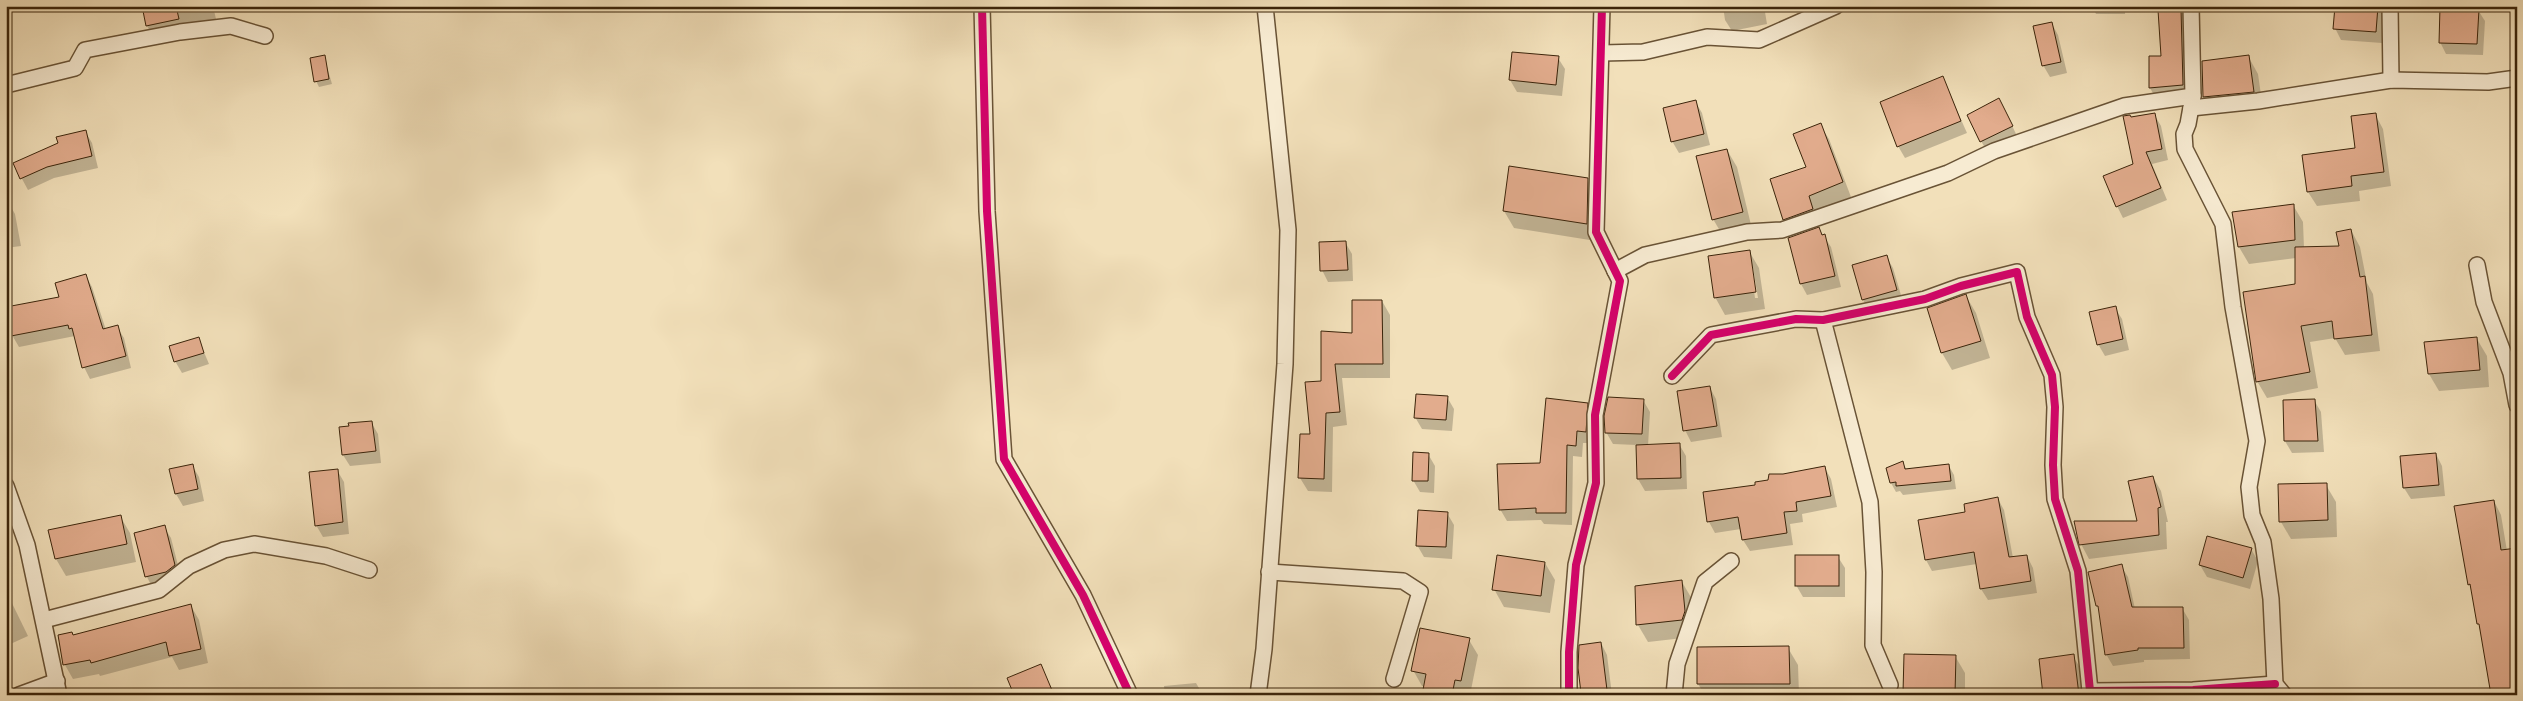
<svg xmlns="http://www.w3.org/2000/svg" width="2523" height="701" viewBox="0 0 2523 701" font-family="'IM FELL Double Pica',serif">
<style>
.shadow{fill:#0003;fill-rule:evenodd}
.building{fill:#e2ac8d;stroke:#3b240a}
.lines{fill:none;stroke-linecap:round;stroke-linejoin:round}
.minor-casing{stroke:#695336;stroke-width:18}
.minor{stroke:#f7ebd2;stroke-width:15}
.cycleway-casing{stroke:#f7ebd2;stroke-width:11}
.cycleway{stroke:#d6006c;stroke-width:8}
</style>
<rect width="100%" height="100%" fill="#f2e0ba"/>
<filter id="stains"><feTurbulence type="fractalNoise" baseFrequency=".004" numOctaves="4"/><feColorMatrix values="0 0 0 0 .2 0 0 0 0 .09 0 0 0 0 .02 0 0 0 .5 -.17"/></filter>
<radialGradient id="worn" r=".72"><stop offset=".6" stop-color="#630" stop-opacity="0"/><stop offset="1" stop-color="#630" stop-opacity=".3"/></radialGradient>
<g class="shadow">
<path d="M143 6H213L216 19 184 26 154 37 147 26Z"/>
<path d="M1481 6H1515V10L1484 11Z"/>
<path d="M1723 6H1764L1767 24 1732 31 1725 20Z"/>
<path d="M2092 6H2125V14H2096Z"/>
<path d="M2336 6H2382V43L2341 40 2335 28Z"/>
<path d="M2181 10 2187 22 2189 97 2157 100 2150 88V58L2162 57Z"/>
<path d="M2478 10 2485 21 2483 55 2446 54 2440 42Z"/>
<path d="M2052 24 2058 35 2067 73 2050 77 2043 65Z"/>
<path d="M2248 56 2258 74 2263 109 2214 114 2204 97 2203 62Z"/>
<path d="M324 57 332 84 319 87 316 81Z"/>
<path d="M1558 58 1565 69 1562 96 1517 92 1510 80Z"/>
<path d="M1942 77 1967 133 1905 158 1898 146Z"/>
<path d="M1695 101 1702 113 1710 145 1679 153 1672 141Z"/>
<path d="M2005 111 2018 138 1988 153 1981 141Z"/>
<path d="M2154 114 2161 126 2168 160 2152 164 2167 200 2123 218 2117 206 2134 165 2131 119Z"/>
<path d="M2375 114 2383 129 2391 186 2359 191 2360 201 2317 206 2308 192 2357 149Z"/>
<path d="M1820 125 1829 139 1851 197 1816 211 1793 234 1784 219 1807 168Z"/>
<path d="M85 131 92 143 98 168 54 178 28 190 14 164Z"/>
<path d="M1727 150 1737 167 1752 229 1723 236 1713 219Z"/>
<path d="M1587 179 1597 197 1596 241 1514 228 1504 211Z"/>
<path d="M6 198 15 214 21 246 6 248Z"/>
<path d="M2293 205 2303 222 2304 248 2341 247 2351 230 2360 247 2367 283 2373 294 2380 351 2345 355 2335 338 2310 342 2318 388 2267 398 2257 381 2297 285 2296 258 2249 264 2239 247Z"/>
<path d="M1819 229 1831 247 1841 287 1807 295 1801 284 1790 239Z"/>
<path d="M1345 242 1352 254 1353 281 1328 282 1322 270Z"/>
<path d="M1749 251 1759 268 1765 309 1725 315 1715 297ZM1751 268H1753L1758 298H1755Z"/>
<path d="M1886 256 1893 268 1903 302 1870 311 1863 300 1853 266Z"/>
<path d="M86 276 92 287 106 330 117 327 124 338 131 368 90 379 84 367 75 336 19 347 12 335Z"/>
<path d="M1966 296 1976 313 1990 358 1952 370 1942 353Z"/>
<path d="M1382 301 1390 315V378H1342L1347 425 1333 427 1332 492 1308 491 1300 478 1322 382 1353 334Z"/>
<path d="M2115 308 2122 319 2129 350 2105 356 2098 344Z"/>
<path d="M198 338 209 364 182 373 175 361Z"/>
<path d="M2477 339 2487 356 2489 387 2439 391 2429 374Z"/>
<path d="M1710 388 1716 399 1722 437 1691 442 1685 430Z"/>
<path d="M1447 397 1454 409 1452 431 1422 429 1415 417Z"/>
<path d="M1643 400 1650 412 1648 446 1679 444 1686 456 1687 489 1645 491 1638 479 1637 445 1613 444 1606 432Z"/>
<path d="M2314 400 2321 412 2324 452 2292 453 2285 441Z"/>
<path d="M1587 404 1594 415 1592 443H1583L1582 457 1573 456 1572 525 1544 524 1541 520 1507 521 1500 509 1541 464Z"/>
<path d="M371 422 378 434 381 463 350 466 343 455Z"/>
<path d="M1428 454 1435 466 1434 493 1420 492 1413 480Z"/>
<path d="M2436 454 2442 466 2445 496 2411 499 2404 488Z"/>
<path d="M1902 462 1907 470 1949 466 1954 475 1956 489 1903 495 1900 491 1896 492 1891 483Z"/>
<path d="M192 465 199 477 204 501 183 506 176 494 171 470Z"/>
<path d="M1825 468 1831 479 1837 507 1802 514 1803 522 1790 524 1793 545 1750 551 1743 540 1741 529 1715 533 1709 522 1756 486 1783 476Z"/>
<path d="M337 470 344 482 349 534 323 537 316 525Z"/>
<path d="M2153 477 2161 491 2168 522H2166L2167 549 2089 559 2081 544 2139 522Z"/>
<path d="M2326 485 2336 502 2337 537 2291 539 2281 522Z"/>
<path d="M1998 499 2004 510 2013 558 2027 556 2033 568 2037 593 1988 600 1981 589 1977 564 1932 571 1926 560 1967 513Z"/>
<path d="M2494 501 2501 515 2507 551 2517 549V695L2479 624 2472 590 2469 584Z"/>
<path d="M1447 513 1454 525 1452 559 1424 557 1417 545Z"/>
<path d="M120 516 130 533 136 562 66 576 56 559Z"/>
<path d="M164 527 171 538 181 577 153 589 147 577 135 534Z"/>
<path d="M2251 549 2258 561 2250 589 2207 577 2200 565Z"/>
<path d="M1838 557 1845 568V597H1803L1796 585Z"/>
<path d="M1545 563 1555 580 1550 613 1504 607 1494 589Z"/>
<path d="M2121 566 2128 577 2135 609 2182 608 2189 620 2190 659 2144 660V662L2113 666 2106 654 2100 610 2097 606Z"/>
<path d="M1682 582 1692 599V637L1648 642 1638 625Z"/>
<path d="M9 597 28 636 6 646V599Z"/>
<path d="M191 606 199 620 208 663 179 670 172 657 100 676 99 674 73 679 65 665 59 636H73Z"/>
<path d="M1469 640 1478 655 1470 695H1423L1425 686H1422L1413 670Z"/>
<path d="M1601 643 1607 655 1612 695H1584L1583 693Z"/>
<path d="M1788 648 1798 665 1799 695H1705L1698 684Z"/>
<path d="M1955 656 1965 673V695H1906L1904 693Z"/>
<path d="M2073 656 2082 671 2085 695H2044Z"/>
<path d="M1040 666 1055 695H1016Z"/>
<path d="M1196 683 1203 695H1165L1164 686Z"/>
<path d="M1332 691 1364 695H1331Z"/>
</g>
<g class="building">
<path d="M142 6H176L179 19 146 26Z"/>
<path d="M2335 6H2378L2376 32 2333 29Z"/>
<path d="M2440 7 2479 9 2477 44 2439 43Z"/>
<path d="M2181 9 2183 85 2149 88V56H2161L2158 10Z"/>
<path d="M2052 22 2061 62 2042 66 2033 26Z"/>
<path d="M1512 52 1559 56 1556 85 1509 80Z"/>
<path d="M325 55 329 79 314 82 310 58Z"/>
<path d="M2249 55 2254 92 2203 97 2202 61Z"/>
<path d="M1943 76 1961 121 1897 147 1880 102Z"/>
<path d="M1999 98 2013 126 1980 142 1967 115Z"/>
<path d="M1696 100 1704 134 1671 142 1663 108Z"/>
<path d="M2155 113 2162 149 2146 152 2161 188 2116 207 2103 176 2133 164 2123 116 2130 115 2131 117Z"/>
<path d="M2376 113 2384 172 2351 176 2352 186 2307 192 2302 155 2355 148 2351 116Z"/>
<path d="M1821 123 1843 182 1809 196 1813 209 1783 220 1770 179 1806 167 1793 134Z"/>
<path d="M86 130 92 156 47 167 20 179 13 163 58 143 56 137Z"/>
<path d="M1727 149 1743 212 1712 220 1696 156Z"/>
<path d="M1509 166 1588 178 1587 224 1503 211Z"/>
<path d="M2294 204 2295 240 2238 247 2232 212Z"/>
<path d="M1819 227 1822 235 1825 234 1835 276 1800 284 1788 238Z"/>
<path d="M2351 229 2360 277 2365 276 2372 335 2334 339 2332 321 2301 326 2310 372 2256 382 2243 292 2295 284V247L2339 246 2336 232Z"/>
<path d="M1346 241 1348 270 1320 271 1319 242Z"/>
<path d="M1750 250 1756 292 1714 298 1708 256Z"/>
<path d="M1887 255 1897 290 1862 300 1852 265Z"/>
<path d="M86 274 103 329 118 325 126 356 82 368 72 328 69 329 68 325 11 336 6 307 59 297 55 283Z"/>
<path d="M1966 294 1981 341 1941 353 1927 308Z"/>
<path d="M1352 300H1382L1383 364H1335L1340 412 1326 413 1324 479 1298 478 1300 434H1310L1305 382 1321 381V331L1352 333Z"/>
<path d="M2116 306 2123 339 2097 345 2089 312Z"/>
<path d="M199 337 204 353 174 362 169 346Z"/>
<path d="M2477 337 2480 370 2428 374 2424 342Z"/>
<path d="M1710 386 1717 426 1683 431 1677 391Z"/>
<path d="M1416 394 1448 396 1446 420 1414 418Z"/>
<path d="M1608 397 1644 399 1642 434 1605 433 1604 416Z"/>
<path d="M1546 398 1588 403 1586 432 1577 431 1576 446 1567 445 1566 513H1536V508L1499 510 1497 464 1540 463Z"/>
<path d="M2315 399 2318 441H2284L2283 400Z"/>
<path d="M372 421 376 451 342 455 339 427 349 426 348 423Z"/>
<path d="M1680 443 1681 478 1637 479 1636 445Z"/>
<path d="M1413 452 1429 453 1428 481H1412Z"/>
<path d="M2436 453 2439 485 2403 488 2400 456Z"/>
<path d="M1903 461 1905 469 1949 464 1951 481 1896 486V482L1890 483 1886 468Z"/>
<path d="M193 464 198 489 175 494 169 469Z"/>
<path d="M1825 466 1831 496 1796 502 1797 511 1784 512 1787 533 1742 540 1738 517 1707 522 1703 492 1755 485V482L1768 480 1769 474H1783Z"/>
<path d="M338 469 343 522 315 526 309 472Z"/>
<path d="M2153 476 2161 507 2158 508 2159 535 2079 545 2074 521H2137L2128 481Z"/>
<path d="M2327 483 2328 520 2279 522 2278 484Z"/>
<path d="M1998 497 2009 557 2027 555 2031 581 1980 589 1974 552 1925 560 1918 520 1965 512 1964 504Z"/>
<path d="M2494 500 2501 550 2517 548V617L2512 618 2517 647V695H2491L2479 624H2477L2470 584 2468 585 2454 506Z"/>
<path d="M1418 510 1448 512 1446 547 1416 546Z"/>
<path d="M121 515 127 544 55 559 48 530Z"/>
<path d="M165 525 175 565 166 572 145 577 134 533Z"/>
<path d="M2207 536 2252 548 2243 578 2199 565Z"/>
<path d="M1497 555 1545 562 1541 596 1492 590Z"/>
<rect x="1795" y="555" width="44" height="31"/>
<path d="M2122 564 2132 607H2183L2184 648H2138V650L2105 655 2098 606H2096L2088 572Z"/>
<path d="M1682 580 1685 611 1682 620 1636 625 1635 586Z"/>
<path d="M191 604 201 649 169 656 166 642 91 663 90 660 63 665 58 635 72 632 73 635Z"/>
<path d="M1420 628 1470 638 1461 681 1455 680 1452 695H1422L1426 674 1411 671Z"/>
<path d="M1601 642 1607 690 1581 693 1578 668 1579 645Z"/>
<path d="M1789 646 1790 684H1697V647Z"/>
<path d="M1904 654 1956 655 1955 694 1903 693Z"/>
<path d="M2074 654 2079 695H2043L2039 659Z"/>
<path d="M1041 664 1054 695H1014L1007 678Z"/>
</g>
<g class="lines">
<defs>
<g id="minor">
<path d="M982 6 987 211 1004 459 1083 595 1130 695"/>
<path d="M2390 6 2391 80"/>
<path d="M1602 53 1643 52 1707 37 1759 40 1836 6"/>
<path d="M6 85 75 68 85 50 180 32 231 26 265 36"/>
<path d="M2193 96 2188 124 2184 134 2185 149 2223 224 2233 307 2257 441 2249 487 2252 515 2263 542 2271 599 2275 684 2284 695"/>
<path d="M2191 108 2258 101 2391 80 2488 82 2517 78"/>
<path d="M2477 265 2484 302 2511 373 2517 405"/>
<path d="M1615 271 1645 255 1747 232 1782 230 1948 173 1994 151 2124 106 2193 96 2191 6"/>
<path d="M1823 320 1870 502 1874 572 1873 645 1890 685"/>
<path d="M1672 376 1711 335 1796 319 1823 320 1925 299 1961 286 2017 272 2027 317 2052 375 2055 407 2053 465 2055 499 2078 571 2090 691 2193 690 2275 684"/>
<path d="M6 486 27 545 59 695"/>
<path d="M1269 572 1403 581 1420 592 1394 679"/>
<path d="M44 620 159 590 189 566 224 550 254 544 326 556 369 570"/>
<path d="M19 695 57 681"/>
<path d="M1258 695 1264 649 1285 364 1288 230 1265 6"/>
<path d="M1569 695V652L1576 565 1596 483 1595 415 1620 281 1596 232 1602 6"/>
<path d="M1674 695 1677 664 1705 582 1731 561"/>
</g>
</defs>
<use href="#minor" class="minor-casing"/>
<use href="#minor" class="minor"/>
<defs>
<g id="cycleway">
<path d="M982 6 987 211 1004 459 1083 595 1130 695"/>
<path d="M1672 376 1711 335 1796 319 1823 320 1925 299 1961 286 2017 272 2027 317 2052 375 2055 407 2053 465 2055 499 2078 571 2090 691 2193 690 2275 684"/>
<path d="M1569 695V652L1576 565 1596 483 1595 415 1620 281 1596 232 1602 6"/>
</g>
</defs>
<use href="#cycleway" class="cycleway-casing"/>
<use href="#cycleway" class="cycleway"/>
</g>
<rect width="2523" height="701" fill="none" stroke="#f2e0ba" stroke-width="25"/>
<rect x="8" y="8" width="2508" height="686" fill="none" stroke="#3b240a" stroke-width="2.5"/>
<rect x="12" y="12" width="2498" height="676" fill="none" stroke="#3b240a"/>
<rect width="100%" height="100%" filter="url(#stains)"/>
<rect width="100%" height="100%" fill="url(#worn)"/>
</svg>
